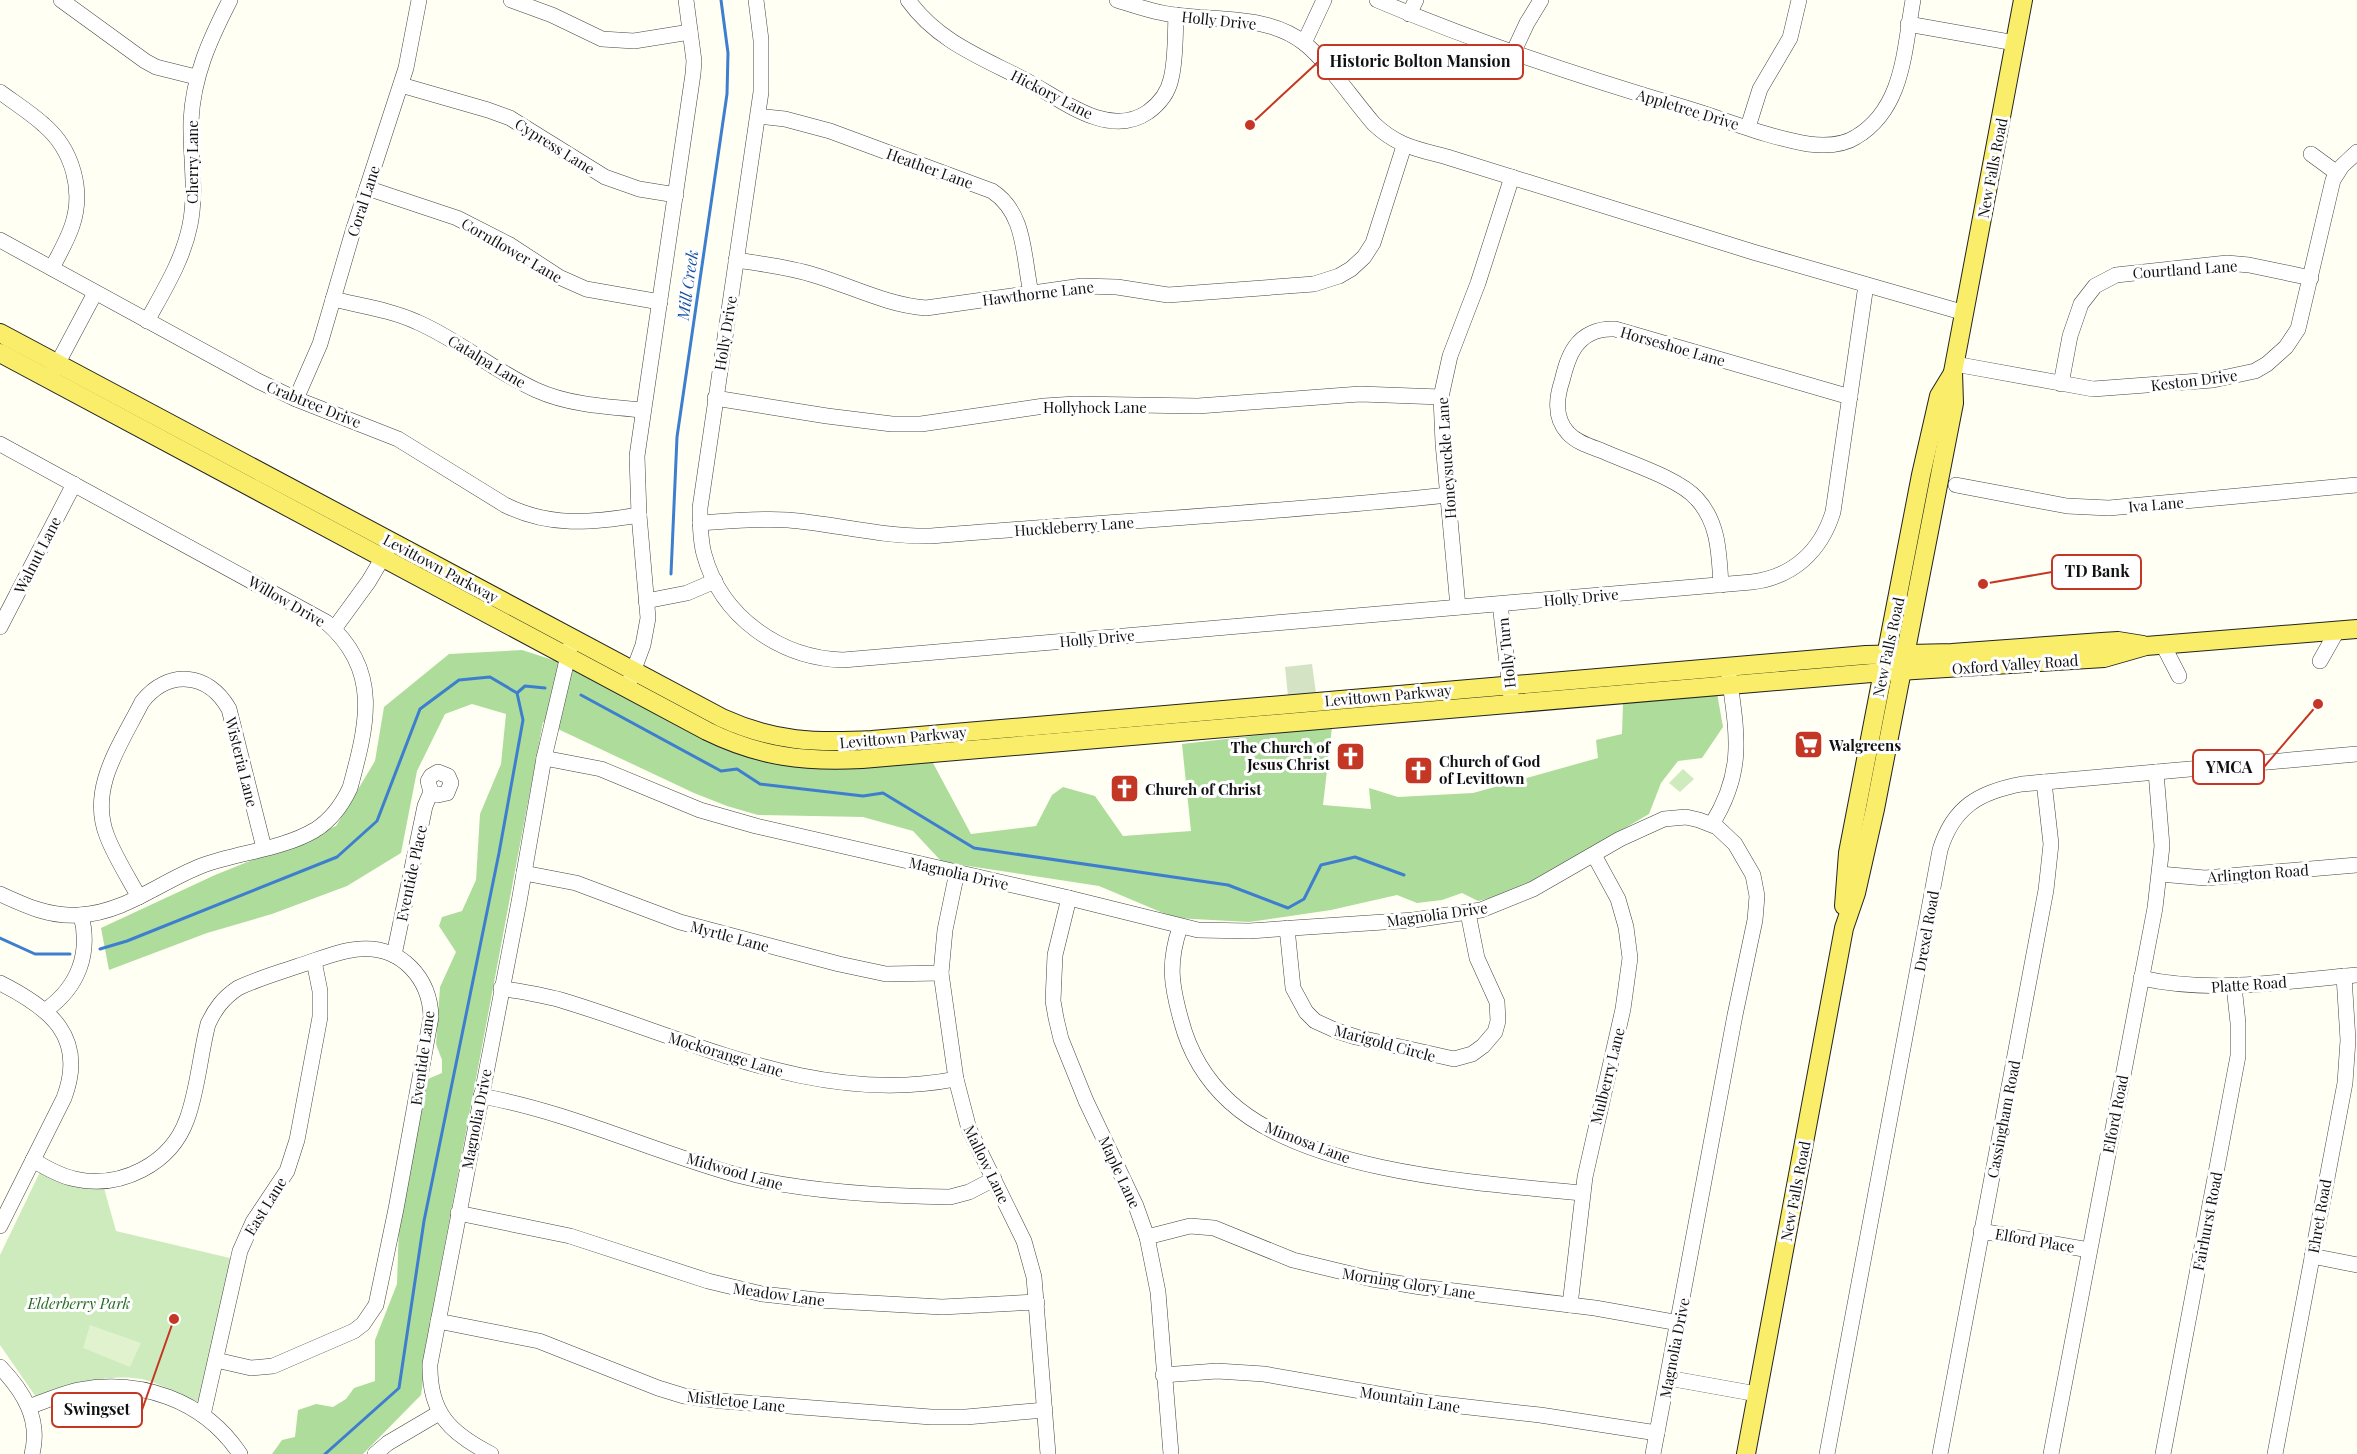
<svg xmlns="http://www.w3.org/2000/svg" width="2357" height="1454" viewBox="0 0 2357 1454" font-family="'Playfair Display',serif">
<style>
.green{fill:#cdebbc}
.forest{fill:#aedc9b}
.cemetery{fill:#d4e3c3}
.pitch{fill:#e0f2ce}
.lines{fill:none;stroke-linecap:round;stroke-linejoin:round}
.stream{stroke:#3e7ecf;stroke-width:3}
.minor-casing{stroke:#444;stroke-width:16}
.major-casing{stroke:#222;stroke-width:20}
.minor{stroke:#fff;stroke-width:15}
.major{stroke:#f9ed6a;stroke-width:18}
.labels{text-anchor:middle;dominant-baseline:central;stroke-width:6;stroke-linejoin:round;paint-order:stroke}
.street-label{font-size:15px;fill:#111;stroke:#fff}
.poi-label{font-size:15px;font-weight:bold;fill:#111;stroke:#fff;text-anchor:start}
.park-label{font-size:15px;font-style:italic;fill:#226b1f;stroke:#fff}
.water-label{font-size:16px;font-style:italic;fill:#1750a6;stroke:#fff}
.leader{fill:none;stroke:#c43725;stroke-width:2}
.callout-dot{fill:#c43725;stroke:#fff;stroke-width:2}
.callout{fill:#fff;stroke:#c43725;stroke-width:2}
.callout-label{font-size:16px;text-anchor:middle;font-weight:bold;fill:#111}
</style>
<rect width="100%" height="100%" fill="#fffff4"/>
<g class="green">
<path d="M1683 769 1694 779 1680 792 1669 783Z"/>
<path d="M40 1172 104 1188 116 1231 234 1259 199 1402C181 1396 160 1383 142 1379 110 1373 65 1385 36 1397L0 1345V1255Z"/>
</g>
<path class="forest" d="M522 650 559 662 798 766 901 762 933 763 971 834 1036 826 1052 795 1063 787 1095 796 1123 836 1191 831 1182 744 1332 727 1323 805 1371 809 1369 788 1398 797 1473 793 1598 758 1596 740 1622 734 1623 703 1717 693 1723 727 1702 758 1678 761 1661 783 1649 814 1555 869 1507 894 1478 901 1462 893 1442 900 1417 903 1397 895 1331 910 1249 922 1175 918 1099 886 942 862 913 831 863 817 758 815 727 806 694 793 543 722 434 1302 421 1395 363 1454H272L282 1440 295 1437 298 1410 316 1404 333 1407 346 1399 354 1388 375 1381V1340L397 1284 399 1224 428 1079 442 1073V1060L436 1044 440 987 456 952 439 926 442 917 462 911 476 880 480 814 501 764 506 714 472 704 445 714 417 771 401 853 347 886 272 914 207 933 109 970 101 928 215 875 336 826 375 761 384 707 449 654Z"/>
<path class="cemetery" d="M1312 664 1316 693 1288 696 1285 667Z"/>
<path class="pitch" d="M90 1325 141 1343 130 1367 83 1348Z"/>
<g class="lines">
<g class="stream">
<path d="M671 574 677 437 727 94 728 53 721 0"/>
<path d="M517 693 525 686 545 688"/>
<path d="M581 695 721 771 737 769 760 784 863 796 883 793 974 848 1228 885 1288 908 1304 899 1321 865 1355 857 1404 875"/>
<path d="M0 938 35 954H70"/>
<path d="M100 949 127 941 337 857 377 821 420 709 459 680 490 677 517 693 523 720 499 853 424 1221 399 1388 325 1454"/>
</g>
<defs>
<g id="minor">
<path d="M61 0 145 61 156 67 196 77"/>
<path d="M511 0 552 15 602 39 634 41 690 32"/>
<path d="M756 0 761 40V92L700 508C700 523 700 539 704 554 721 617 780 658 843 660L1752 582C1793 577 1821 551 1833 512L1866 285"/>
<path d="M908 0C938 42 983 58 1027 81 1062 100 1109 139 1148 112 1159 104 1168 93 1171 79 1176 59 1175 36 1176 15"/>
<path d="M1117 0C1136 6 1155 13 1175 15 1218 21 1269 15 1304 43 1328 62 1353 100 1374 124 1397 146 1417 149 1447 157L1753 252 1965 313"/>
<path d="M1377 0C1478 43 1581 77 1686 108 1726 120 1767 137 1808 144 1824 146 1842 146 1856 137 1904 108 1904 50 1913 0"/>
<path d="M1409 14 1416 0"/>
<path d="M1908 24 2015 43"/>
<path d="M1304 43 1324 0"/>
<path d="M1513 53 1527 23 1541 0"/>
<path d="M401 85 488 110 510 118 605 177 639 189 676 195"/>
<path d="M0 92C15 103 31 113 44 125 73 150 84 191 72 226 67 241 59 254 52 268"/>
<path d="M758 116 785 119 830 131 992 191C1026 213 1023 257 1031 293"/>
<path d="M1748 127 1760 89 1790 38 1799 0"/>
<path d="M2311 154 2337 173"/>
<path d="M367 188 457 218 510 245 559 277 586 289 660 302"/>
<path d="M0 240 258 381 296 399 398 439 505 505C549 527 591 523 639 515"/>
<path d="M736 260C762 264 788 267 814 275 851 286 887 305 926 308L1082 286 1117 287 1168 295 1314 284 1339 276 1351 269 1364 257 1373 243 1404 146"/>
<path d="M333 299C361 306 391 310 417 322 459 340 494 371 536 390 569 405 608 407 643 410"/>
<path d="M147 321C164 290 183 260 190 225 197 190 190 156 191 121 193 76 210 39 230 0"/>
<path d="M1955 364 2093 389 2213 380 2255 371 2267 364 2286 347 2298 329 2333 180 2342 166 2357 152"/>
<path d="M53 372 95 293"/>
<path d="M2061 384 2070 336 2081 304 2095 286 2116 275 2227 263 2249 265 2311 278"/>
<path d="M715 398 827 416 892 424H921L1044 406 1075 404 1198 406 1360 394 1441 397"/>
<path d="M296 399 320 344 353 231 406 68 419 0"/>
<path d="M0 444 326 622C382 670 367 725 350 788 342 805 331 820 315 830 281 850 238 852 201 866 160 882 124 913 79 915 50 917 26 906 0 894"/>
<path d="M1956 485 2067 506 2109 508 2357 485"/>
<path d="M700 523C729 521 759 518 788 520 836 524 882 537 931 536 1103 522 1276 513 1448 495"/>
<path d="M1721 585C1719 554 1719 523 1697 499 1679 478 1626 462 1600 450 1589 446 1576 442 1568 433 1554 418 1556 399 1562 381 1565 369 1568 357 1575 347 1584 334 1599 328 1615 329L1850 397"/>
<path d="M646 601 687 593 715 581"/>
<path d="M1500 604 1511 697"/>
<path d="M1458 607 1443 443 1441 397 1450 356 1478 283 1512 177"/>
<path d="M0 627 74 484"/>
<path d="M334 629 369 581 389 547"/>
<path d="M2163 645 2179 676"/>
<path d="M2320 661 2337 631"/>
<path d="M627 688 643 645 648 618 639 515 637 456 693 74 694 61 686 0"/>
<path d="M544 758 601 769 700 810 756 826 1069 898 1198 930 1249 931 1414 920 1481 910 1533 889 1620 839 1664 819 1686 817 1699 820 1717 827 1735 844 1753 875 1757 896 1755 920 1735 1015 1653 1454"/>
<path d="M1712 824C1745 771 1737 734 1729 675"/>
<path d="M957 872 945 930 941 973 956 1079 969 1129 1024 1241 1034 1277 1048 1454"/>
<path d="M524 873 576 883 680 922 839 964 886 974 941 973"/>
<path d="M2160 874 2205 878 2357 865"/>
<path d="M139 897C128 877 115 857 107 836 88 788 121 744 142 702 168 669 208 672 229 709L264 848"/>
<path d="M1069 898 1055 955 1053 1001 1056 1018 1061 1039 1086 1101 1136 1206 1147 1237 1158 1292 1171 1454"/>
<path d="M1180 927C1168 963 1171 984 1181 1020 1189 1051 1206 1080 1230 1102 1308 1173 1480 1183 1582 1193"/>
<path d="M1287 928 1293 988 1306 1012 1315 1021 1337 1031 1356 1037 1454 1059 1472 1054 1483 1046 1495 1032 1498 1021 1497 1002 1477 958 1468 913"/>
<path d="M394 955 425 806 431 792 428 781 431 776 438 772 448 776 451 783 447 793 438 795 431 792"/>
<path d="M2141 978C2213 994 2285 981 2357 975"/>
<path d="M0 983C50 1008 87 1037 64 1098L0 1226"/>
<path d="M501 988C522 992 544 995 564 1001 693 1040 817 1106 956 1079"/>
<path d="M46 1010C78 987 91 954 81 915"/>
<path d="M481 1096C570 1112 651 1151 737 1175 804 1192 881 1196 950 1197L969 1192 994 1179"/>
<path d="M33 1160C46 1168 60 1176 75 1179 121 1189 171 1164 187 1119 198 1089 200 1055 208 1024 215 1009 223 998 238 988 257 979 278 973 298 966 318 960 340 950 360 949 401 946 430 978 431 1017L396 1209 376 1305 363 1324 354 1331 273 1366 251 1368 216 1360"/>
<path d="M458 1213 570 1236 708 1281 762 1294 817 1300 942 1307 1037 1302"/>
<path d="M1981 1231 2089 1250"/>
<path d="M1147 1237 1190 1226 1214 1228 1293 1260 1372 1279 1421 1287 1595 1308 1679 1323"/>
<path d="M2312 1256 2357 1265"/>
<path d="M1570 1305 1585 1177 1623 1009 1630 958 1626 927 1618 899 1594 855"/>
<path d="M438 1321 539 1341 658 1388 684 1396 722 1401 931 1417H966L1045 1410"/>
<path d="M0 1367C23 1391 41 1419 32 1454"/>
<path d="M1163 1375 1217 1371 1264 1374 1424 1402 1540 1415 1657 1433"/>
<path d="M1668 1378 1757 1394"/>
<path d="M29 1407C45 1401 61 1394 78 1390 140 1378 204 1400 240 1454"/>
<path d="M203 1415 240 1251 253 1222 287 1171 297 1140 320 1017V991L314 961"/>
<path d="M375 1454 388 1443 439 1413"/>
<path d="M491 1454C450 1433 429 1413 430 1364L519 902 544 758 570 647"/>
<path d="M1827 1454 1940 850C1953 807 1979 792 2022 784L2357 754"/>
<path d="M1940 1454 2046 890 2051 844 2044 782"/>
<path d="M2051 1454 2155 908 2162 846 2156 772"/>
<path d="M2163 1454 2238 1056V1023L2234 986"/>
<path d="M2275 1454 2345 1083 2348 1040 2344 976"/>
</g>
<g id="major">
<path d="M0 333 722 718C775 742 815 743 872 740L1866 655 1952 653 2102 642 2118 641 2143 645"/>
<path d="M0 353 707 731C760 757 805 762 862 759L1883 672 2104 658 2146 646 2357 629"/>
<path d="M1844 906 1848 853 1921 475 1939 396 1953 373"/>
<path d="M1746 1454 1844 928 1856 893 1875 809 1954 403 1953 372 2023 0"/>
</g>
</defs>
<use href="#minor" class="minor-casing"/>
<use href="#major" class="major-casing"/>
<use href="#minor" class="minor"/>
<use href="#major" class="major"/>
</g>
<defs>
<symbol id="supermarket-square" viewBox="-11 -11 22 22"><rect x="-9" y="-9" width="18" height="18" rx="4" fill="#c43725" stroke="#fff"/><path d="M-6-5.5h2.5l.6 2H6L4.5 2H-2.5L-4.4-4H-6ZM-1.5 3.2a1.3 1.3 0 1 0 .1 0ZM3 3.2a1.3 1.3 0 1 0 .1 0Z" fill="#fff"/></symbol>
<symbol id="church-square" viewBox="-11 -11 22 22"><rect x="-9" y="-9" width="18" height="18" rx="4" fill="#c43725" stroke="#fff"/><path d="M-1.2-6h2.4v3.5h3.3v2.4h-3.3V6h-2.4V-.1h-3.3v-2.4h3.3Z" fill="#fff"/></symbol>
</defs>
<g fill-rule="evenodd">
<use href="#supermarket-square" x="1792" y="728" width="33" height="33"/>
<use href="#church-square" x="1334" y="740" width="33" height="33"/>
<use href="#church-square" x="1402" y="754" width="33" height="33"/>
<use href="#church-square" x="1108" y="772" width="33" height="33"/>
</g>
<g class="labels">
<g class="street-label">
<text transform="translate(1219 20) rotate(6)">Holly Drive</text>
<text transform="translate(1052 94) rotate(27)">Hickory Lane</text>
<text transform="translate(1688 109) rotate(17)">Appletree Drive</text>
<text transform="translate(555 146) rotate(32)">Cypress Lane</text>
<text transform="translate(192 162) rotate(-90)">Cherry Lane</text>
<text transform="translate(930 168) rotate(20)">Heather Lane</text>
<text transform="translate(1992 168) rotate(-79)">New Falls Road</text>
<text transform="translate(363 201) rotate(-72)">Coral Lane</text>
<text transform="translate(512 250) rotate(30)">Cornflower Lane</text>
<text transform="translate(2185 269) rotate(-4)">Courtland Lane</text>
<text transform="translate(1038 293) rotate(-7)">Hawthorne Lane</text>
<text transform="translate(725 333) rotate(-81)">Holly Drive</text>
<text transform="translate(1673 346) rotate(16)">Horseshoe Lane</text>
<text transform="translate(487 361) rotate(31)">Catalpa Lane</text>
<text transform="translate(2194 380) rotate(-7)">Keston Drive</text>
<text transform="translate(314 404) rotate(22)">Crabtree Drive</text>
<text x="1095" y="407">Hollyhock Lane</text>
<text transform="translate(1446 458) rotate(-94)">Honeysuckle Lane</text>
<text transform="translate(2156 504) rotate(-5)">Iva Lane</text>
<text transform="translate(1074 526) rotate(-4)">Huckleberry Lane</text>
<text transform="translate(37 555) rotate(-63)">Walnut Lane</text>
<text transform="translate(441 568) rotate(28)">Levittown Parkway</text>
<text transform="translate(1581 597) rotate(-5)">Holly Drive</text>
<text transform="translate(287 601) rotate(30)">Willow Drive</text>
<text transform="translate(1097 638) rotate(-5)">Holly Drive</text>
<text transform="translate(1888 647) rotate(-78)">New Falls Road</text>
<text transform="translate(1506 653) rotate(-96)">Holly Turn</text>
<text transform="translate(2015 664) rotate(-4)">Oxford Valley Road</text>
<text transform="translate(1388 695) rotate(-5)">Levittown Parkway</text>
<text transform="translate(903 737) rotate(-5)">Levittown Parkway</text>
<text transform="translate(242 762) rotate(76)">Wisteria Lane</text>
<text transform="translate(411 873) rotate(-78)">Eventide Place</text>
<text transform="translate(959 873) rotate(13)">Magnolia Drive</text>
<text transform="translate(2258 873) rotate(-4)">Arlington Road</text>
<text transform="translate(1437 914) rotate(-8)">Magnolia Drive</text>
<text transform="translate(1926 931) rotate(-80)">Drexel Road</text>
<text transform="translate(730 936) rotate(15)">Myrtle Lane</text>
<text transform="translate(2249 984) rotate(-4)">Platte Road</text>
<text transform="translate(1385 1043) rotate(15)">Marigold Circle</text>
<text transform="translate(726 1054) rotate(17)">Mockorange Lane</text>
<text transform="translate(422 1058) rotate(-82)">Eventide Lane</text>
<text transform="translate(1607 1076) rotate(-76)">Mulberry Lane</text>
<text transform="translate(2115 1114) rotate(-79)">Elford Road</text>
<text transform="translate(476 1119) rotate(-79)">Magnolia Drive</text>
<text transform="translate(2003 1119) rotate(-79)">Cassingham Road</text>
<text transform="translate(1308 1142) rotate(21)">Mimosa Lane</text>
<text transform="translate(987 1164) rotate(64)">Mallow Lane</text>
<text transform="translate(735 1171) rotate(16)">Midwood Lane</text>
<text transform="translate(1120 1172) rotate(65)">Maple Lane</text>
<text transform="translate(1795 1191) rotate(-79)">New Falls Road</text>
<text transform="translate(265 1206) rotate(-58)">East Lane</text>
<text transform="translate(2319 1216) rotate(-80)">Ehret Road</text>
<text transform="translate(2207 1221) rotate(-79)">Fairhurst Road</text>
<text transform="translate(2035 1240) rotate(10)">Elford Place</text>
<text transform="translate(1409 1283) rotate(9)">Morning Glory Lane</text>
<text transform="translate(779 1294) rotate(8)">Meadow Lane</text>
<text transform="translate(1674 1348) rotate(-79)">Magnolia Drive</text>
<text transform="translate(1410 1399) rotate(9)">Mountain Lane</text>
<text transform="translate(736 1401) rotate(6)">Mistletoe Lane</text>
</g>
<g class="poi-label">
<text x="1829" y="745">Walgreens</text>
<text x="1330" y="747" text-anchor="end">The Church of<tspan x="1330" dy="17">Jesus Christ</tspan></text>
<text x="1439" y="761">Church of God<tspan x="1439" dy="17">of Levittown</tspan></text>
<text x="1145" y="789">Church of Christ</text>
</g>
<g class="park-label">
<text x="79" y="1303">Elderberry Park</text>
</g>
<g class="water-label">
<text transform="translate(687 285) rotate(-82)">Mill Creek</text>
</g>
</g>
<path class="leader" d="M1250 125L1318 62M1983 584L2052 572M2318 704L2264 767M174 1319L142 1410"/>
<g class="callout-dot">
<circle cx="1250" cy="125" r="6"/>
<circle cx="1983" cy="584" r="6"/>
<circle cx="2318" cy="704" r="6"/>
<circle cx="174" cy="1319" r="6"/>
</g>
<g class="callout">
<rect x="1318" y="45" width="205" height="34" rx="6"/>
<rect x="2052" y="555" width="89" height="34" rx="6"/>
<rect x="2193" y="750" width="71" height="34" rx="6"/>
<rect x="52" y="1393" width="90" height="34" rx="6"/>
</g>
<g class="callout-label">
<text x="1420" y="67">Historic Bolton Mansion</text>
<text x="2097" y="577">TD Bank</text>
<text x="2229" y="773">YMCA</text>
<text x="97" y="1415">Swingset</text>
</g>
</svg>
